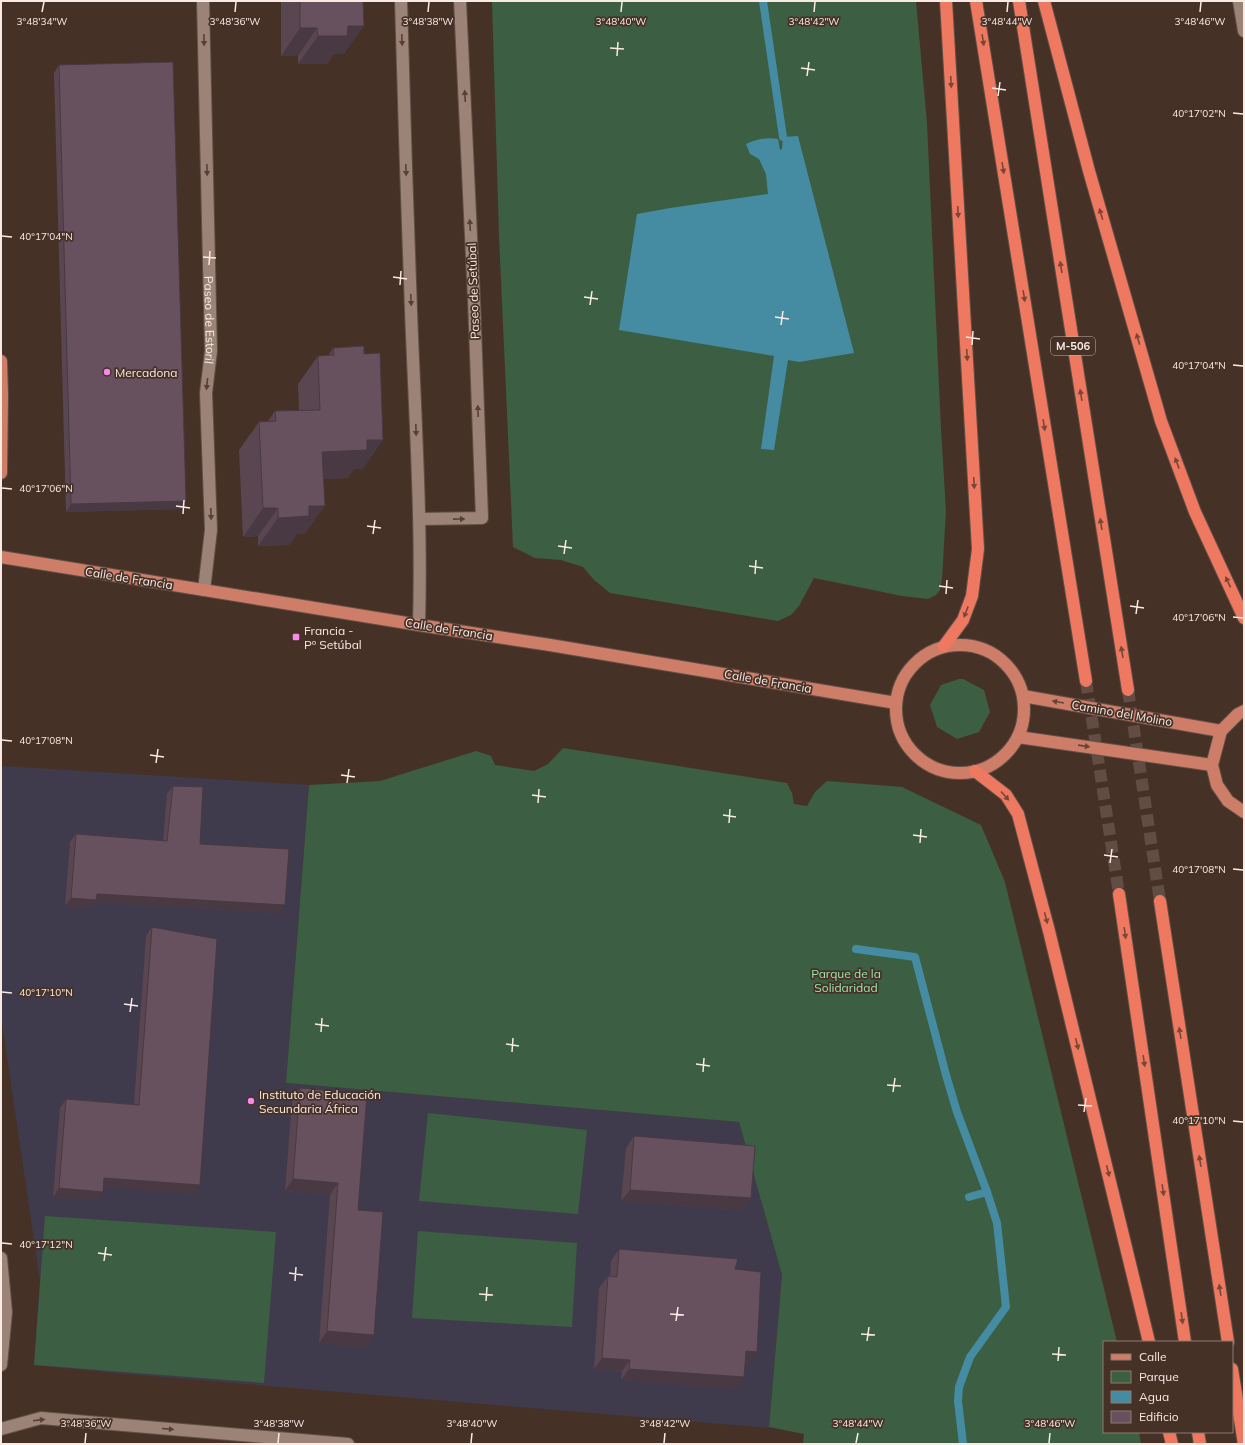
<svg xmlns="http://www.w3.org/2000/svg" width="1245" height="1445" viewBox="0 0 1245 1445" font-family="Mulish,sans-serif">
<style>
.education{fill:#3f3b4c}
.green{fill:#3c5e43}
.water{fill:#458ca3}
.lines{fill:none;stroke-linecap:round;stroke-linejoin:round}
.stream{stroke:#458ca3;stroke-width:8}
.highway-tunnel{stroke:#614d43;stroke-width:12;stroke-dasharray:12 6;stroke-linecap:butt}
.minor-casing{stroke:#614f46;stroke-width:14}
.major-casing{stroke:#614f46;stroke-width:14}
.highway-casing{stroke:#614f46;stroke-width:14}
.minor{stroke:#9c8377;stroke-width:12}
.major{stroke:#ce7d69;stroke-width:12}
.highway{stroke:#ef7960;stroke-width:12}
.wall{fill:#594651}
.shaded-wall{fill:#493942}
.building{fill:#68515e;stroke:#493942}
.oneway{fill:#574137}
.oneway2{fill:#794738}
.oneway3{fill:#684438}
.ticks{fill:none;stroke:#f9eae4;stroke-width:1.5}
.poi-dot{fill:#f888e9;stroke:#463127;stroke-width:1.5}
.labels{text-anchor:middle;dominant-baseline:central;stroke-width:3.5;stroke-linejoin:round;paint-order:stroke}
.shield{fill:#463127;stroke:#c3b2ab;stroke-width:1}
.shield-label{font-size:11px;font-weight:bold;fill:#f9eae4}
.street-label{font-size:12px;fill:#f9eae4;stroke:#463127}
.poi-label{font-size:12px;fill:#f9eae4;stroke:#463127;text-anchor:start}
.park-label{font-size:12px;fill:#9be5ab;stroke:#463127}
.ticks-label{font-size:10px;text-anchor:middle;fill:#f9eae4;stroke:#463127;stroke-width:3.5;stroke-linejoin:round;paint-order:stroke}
</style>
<rect width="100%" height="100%" fill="#463127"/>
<path class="education" d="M3 766 309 785 286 1083 739 1122 782 1275 769 1428 115 1373 34 1365 40 1281 1 1016V776Z"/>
<g class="green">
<path d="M492 1H916L927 123 941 429 946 511 942 579 940 590 936 595 928 599 902 596 814 578 799 606 791 615 778 621 610 593 594 580 583 567 561 560 535 558 513 547 499 236Z"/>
<path d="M959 679H963L984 690 990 712 979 732 957 739 937 727 930 705 941 685Z"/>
<path d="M563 748 787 783 792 793 794 804 807 806 815 792 827 781 902 787 981 825 1005 882 1117 1342H1104V1432H1139L1141 1444H803L804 1434 769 1427 782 1275 739 1122 286 1083 309 785 380 781 476 751 491 756 495 765 534 771 548 764Z"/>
<path d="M428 1113 587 1130 578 1214 419 1201Z"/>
<path d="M45 1216 276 1232 264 1383 34 1365Z"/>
<path d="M418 1231 577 1243 572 1327 412 1318Z"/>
</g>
<path class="water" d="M798 136 854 353 799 362 788 360 774 450 761 449 774 356 619 330 637 214 670 208 768 194 766 174 759 159 750 154 746 144C757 139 767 137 778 139L780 150 782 149 783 137Z"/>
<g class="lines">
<g class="stream">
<path d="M763 1 783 137"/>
<path d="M856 949 915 957 946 1075 957 1112 987 1192 997 1223 1006 1307 970 1357 959 1387 958 1401 963 1444"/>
<path d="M969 1197 987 1192"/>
</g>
<g class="highway-tunnel">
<path d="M1086 681 1119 894"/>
<path d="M1128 690 1160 901"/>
</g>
<defs>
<g id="minor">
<path id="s1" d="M203 1 211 351 206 393 211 530 204 590"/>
<path d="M401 1C404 104 407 208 411 311 415 416 422 520 419 625"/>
<path d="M1239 1 1244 31"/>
<path d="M420 519 482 518 474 300 460 1"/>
<path d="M1 1258 6 1312 1 1365"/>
<path d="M1 1429 41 1418 348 1444"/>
</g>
<g id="major">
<path d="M1 361 2 396 1 473"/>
<path d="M1 557 419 625 550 645 896 703"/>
<circle cx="960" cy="709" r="64"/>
<path d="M1023 696 1221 731"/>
<path d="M1244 711 1238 714 1221 731 1212 765 1217 785 1228 801 1244 812"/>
<path d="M1018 737 1212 765"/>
</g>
<g id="highway">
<path d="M976 1 1086 681"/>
<path d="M1019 1 1128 690"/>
<path d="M1044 1 1089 171 1161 421 1195 512 1244 618"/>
<path d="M944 646 963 620 972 596 978 549 946 1"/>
<path d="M975 771 1006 795 1018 814 1049 931 1149 1342"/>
<path d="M1119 894 1185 1342"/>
<path d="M1160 901 1228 1342"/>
<path d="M1232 1369 1244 1444"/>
<path d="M1169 1432 1172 1444"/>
<path d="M1198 1432 1200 1444"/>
</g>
</defs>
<use href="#minor" class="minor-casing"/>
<use href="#major" class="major-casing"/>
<use href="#highway" class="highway-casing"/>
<use href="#minor" class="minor"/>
<use href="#major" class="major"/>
<use href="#highway" class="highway"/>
</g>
<g class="wall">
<path d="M281 1H363L344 54H334L327 64H298V56H281Z"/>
<path d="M59 65 186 501 180 509 66 512 54 73Z"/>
<path d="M333 348 363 469H354L347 478 324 479 305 534H297L289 545 258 546V536L243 537 239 450 259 422 268 421 275 411 299 410 298 384 318 356H328Z"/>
<path d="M173 786 200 844 279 913 94 902 90 908 65 906 70 842 76 834 163 841 167 794Z"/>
<path d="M152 927 194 1194 103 1187V1192L97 1200 53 1197 60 1108 66 1099 134 1104 146 936Z"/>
<path d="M300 1088 358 1210 374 1335 366 1347 319 1343 330 1195 285 1191 292 1100Z"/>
<path d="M634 1136 751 1198 743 1210 621 1201 626 1148Z"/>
<path d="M619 1249 735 1269 749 1364H745L744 1377 736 1389 621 1380 622 1371 594 1369 599 1288 608 1276H610L611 1261Z"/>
</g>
<g class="shaded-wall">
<path d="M348 26H364L344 54H334L327 64H298L318 36Z"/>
<path d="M300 28H317L298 56H281Z"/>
<path d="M367 440H383L363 469H354L347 478 303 480 322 452Z"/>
<path d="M186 501 180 509 66 512 71 504Z"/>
<path d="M309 506H325L305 534H297L289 545 258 546 278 518Z"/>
<path d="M263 508H278L258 536 243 537Z"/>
<path d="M97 894 285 905 279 913 94 902 90 908 65 906 71 898Z"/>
<path d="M104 1178 200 1185 194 1194 98 1187Z"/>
<path d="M293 1179 338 1183 330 1195 285 1191Z"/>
<path d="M59 1188 103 1192 97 1200 53 1197Z"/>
<path d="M630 1190 751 1198 743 1210 621 1201Z"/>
<path d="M327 1331 374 1335 366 1347 319 1343Z"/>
<path d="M746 1351 757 1352 749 1364 738 1363Z"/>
<path d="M602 1358 630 1360 622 1371 594 1369Z"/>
<path d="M629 1369 744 1377 736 1389 621 1380Z"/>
</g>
<g class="building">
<path d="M300 1H363L364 26H348L347 36H318L317 28H300Z"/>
<path d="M173 62 186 501 71 504 59 65Z"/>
<path d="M364 346V354L380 353 383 440H367V450L322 452 325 506H309V516L278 518V508H263L259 422 276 421 275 411 320 410 318 356 334 355 333 348Z"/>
<path d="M173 786 203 787 200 844 289 849 285 905 97 894 96 900 71 898 76 834 167 841Z"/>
<path d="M152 927 217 939 200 1185 104 1178 103 1192 59 1188 66 1099 139 1105Z"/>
<path d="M300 1088 367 1094 358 1210 383 1212 374 1335 327 1331 338 1183 293 1179Z"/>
<path d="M634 1136 755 1146 751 1198 630 1190Z"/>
<path d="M619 1249 738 1259 735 1269 761 1272 757 1352 746 1351 744 1377 629 1369 630 1360 602 1358 608 1276 617 1277Z"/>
</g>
<defs><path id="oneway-solid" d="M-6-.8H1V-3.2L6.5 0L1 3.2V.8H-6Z"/></defs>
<g class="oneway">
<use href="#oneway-solid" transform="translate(204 40) rotate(89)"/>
<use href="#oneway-solid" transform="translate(402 40) rotate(88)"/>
<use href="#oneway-solid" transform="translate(465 96) rotate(-93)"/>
<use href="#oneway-solid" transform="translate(207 170) rotate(89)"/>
<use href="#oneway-solid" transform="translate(406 170) rotate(88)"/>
<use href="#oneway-solid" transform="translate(470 225) rotate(-93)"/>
<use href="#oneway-solid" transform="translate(411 300) rotate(88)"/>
<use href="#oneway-solid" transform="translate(207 384) rotate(96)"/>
<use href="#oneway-solid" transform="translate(478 411) rotate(-92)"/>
<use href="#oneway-solid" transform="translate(416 430) rotate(88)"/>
<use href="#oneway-solid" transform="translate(211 514) rotate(88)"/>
<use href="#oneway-solid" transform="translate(459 519) rotate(-1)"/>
<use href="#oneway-solid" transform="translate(39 1420) rotate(-7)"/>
<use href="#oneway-solid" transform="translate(168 1429) rotate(5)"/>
</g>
<g class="oneway2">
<use href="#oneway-solid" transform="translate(983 40) rotate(81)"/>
<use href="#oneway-solid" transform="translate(951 82) rotate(87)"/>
<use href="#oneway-solid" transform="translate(1003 168) rotate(81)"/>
<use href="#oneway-solid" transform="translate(958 212) rotate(87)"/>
<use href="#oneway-solid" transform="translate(1101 214) rotate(-106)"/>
<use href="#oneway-solid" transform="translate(1061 267) rotate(-99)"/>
<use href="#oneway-solid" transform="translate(1024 296) rotate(81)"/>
<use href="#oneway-solid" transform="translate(1138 339) rotate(-106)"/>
<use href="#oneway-solid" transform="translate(967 355) rotate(87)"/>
<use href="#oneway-solid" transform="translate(1081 395) rotate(-99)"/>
<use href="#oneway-solid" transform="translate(1044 425) rotate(81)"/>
<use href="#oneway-solid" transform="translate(1177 463) rotate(-110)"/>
<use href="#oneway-solid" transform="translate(974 483) rotate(87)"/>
<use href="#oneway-solid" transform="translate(1101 524) rotate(-99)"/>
<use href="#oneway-solid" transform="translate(1228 582) rotate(-115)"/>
<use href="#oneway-solid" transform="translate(966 612) rotate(111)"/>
<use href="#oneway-solid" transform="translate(1122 652) rotate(-99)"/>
<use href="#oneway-solid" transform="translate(1005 796) rotate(48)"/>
<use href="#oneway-solid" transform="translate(1046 918) rotate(75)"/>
<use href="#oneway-solid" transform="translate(1125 933) rotate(82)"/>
<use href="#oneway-solid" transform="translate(1180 1033) rotate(-99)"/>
<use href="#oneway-solid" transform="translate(1077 1044) rotate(76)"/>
<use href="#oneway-solid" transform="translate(1144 1061) rotate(82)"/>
<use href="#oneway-solid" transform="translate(1200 1161) rotate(-99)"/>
<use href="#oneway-solid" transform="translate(1108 1171) rotate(76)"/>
<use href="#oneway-solid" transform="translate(1163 1190) rotate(82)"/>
<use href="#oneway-solid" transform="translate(1220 1290) rotate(-99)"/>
<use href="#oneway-solid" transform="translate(1182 1318) rotate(82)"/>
</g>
<g class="oneway3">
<use href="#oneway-solid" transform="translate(1058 702) rotate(-170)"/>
<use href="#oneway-solid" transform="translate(1084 746) rotate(8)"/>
</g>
<path class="ticks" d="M42 12 44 2M235 12 236 2M428 12 429 2M621 12 622 2M814 12 815 2M1007 12 1008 2M1200 12 1201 2M610 48 624 49M617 56 618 42M801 68 815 70M807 76 809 62M992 88 1006 90M998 96 1000 82M1233 113 1243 114M2 236 12 237M203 257 216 258M209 265 210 251M393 277 407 279M400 285 401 271M584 297 598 299M590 305 592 291M775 317 789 319M781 325 783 311M966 337 980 339M972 345 973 331M1233 365 1243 366M2 488 12 489M176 506 190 508M183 514 184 500M367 526 381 528M373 534 375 520M558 546 572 548M564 554 566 540M749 566 763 568M755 574 756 560M939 586 953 588M946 594 947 580M1130 606 1144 608M1136 614 1138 600M1233 617 1243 618M2 740 12 741M150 755 164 757M156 763 158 749M341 775 355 777M347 783 349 769M532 795 546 797M538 803 539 789M723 815 736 817M729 823 730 809M913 835 927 837M920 843 921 829M1104 855 1118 857M1110 863 1112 849M1233 869 1243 870M2 992 12 993M124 1004 138 1006M130 1012 132 998M315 1024 329 1026M321 1032 322 1018M506 1044 519 1046M512 1052 513 1038M696 1064 710 1066M703 1072 704 1058M887 1085 901 1086M893 1092 895 1078M1078 1105 1092 1106M1084 1112 1086 1098M1233 1121 1243 1122M2 1243 12 1244M98 1253 112 1255M104 1261 106 1247M289 1273 303 1275M295 1281 296 1267M479 1294 493 1295M486 1301 487 1287M670 1314 684 1315M676 1321 678 1307M861 1334 875 1335M867 1341 869 1327M1052 1354 1066 1355M1058 1361 1059 1347M85 1443 86 1433M278 1443 279 1433M471 1443 472 1433M664 1443 665 1433M856 1443 858 1433M1049 1443 1050 1433"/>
<g class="poi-dot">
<circle cx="107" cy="372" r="4"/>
<rect x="292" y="633" width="8" height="8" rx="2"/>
<circle cx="251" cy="1101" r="4"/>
</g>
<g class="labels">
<rect class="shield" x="1051" y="337" width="44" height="18" rx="3"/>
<g class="shield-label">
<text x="1073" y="346">M-506</text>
</g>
<g class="street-label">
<text transform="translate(473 291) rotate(-92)">Paseo de Setúbal</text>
<text stroke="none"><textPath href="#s1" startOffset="319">Paseo de Estoril</textPath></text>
<text transform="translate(129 578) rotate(9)">Calle de Francia</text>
<text transform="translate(449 629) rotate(9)">Calle de Francia</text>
<text transform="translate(768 681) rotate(10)">Calle de Francia</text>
<text transform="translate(1122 713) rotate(10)">Camino del Molino</text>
</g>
<g class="poi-label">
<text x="115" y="372">Mercadona</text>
<text x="304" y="630">Francia -<tspan x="304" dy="14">Pº Setúbal</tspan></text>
<text x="259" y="1094">Instituto de Educación<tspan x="259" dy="14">Secundaria África</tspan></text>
</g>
<g class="park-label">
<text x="846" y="973">Parque de la<tspan x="846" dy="14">Solidaridad</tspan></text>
</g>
</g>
<g class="ticks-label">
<text x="42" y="25">3°48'34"W</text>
<text x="235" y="25">3°48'36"W</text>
<text x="428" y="25">3°48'38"W</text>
<text x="621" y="25">3°48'40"W</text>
<text x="814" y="25">3°48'42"W</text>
<text x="1007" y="25">3°48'44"W</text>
<text x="1200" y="25">3°48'46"W</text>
<text x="1199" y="117">40°17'02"N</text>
<text x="46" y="240">40°17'04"N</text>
<text x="1199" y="369">40°17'04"N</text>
<text x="46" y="492">40°17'06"N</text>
<text x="1199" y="621">40°17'06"N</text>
<text x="46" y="744">40°17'08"N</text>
<text x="1199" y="873">40°17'08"N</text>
<text x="46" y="996">40°17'10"N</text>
<text x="1199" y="1124">40°17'10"N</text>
<text x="46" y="1248">40°17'12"N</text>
<text x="86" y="1427">3°48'36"W</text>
<text x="279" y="1427">3°48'38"W</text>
<text x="472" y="1427">3°48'40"W</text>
<text x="665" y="1427">3°48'42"W</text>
<text x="858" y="1427">3°48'44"W</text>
<text x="1050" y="1427">3°48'46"W</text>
</g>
<rect width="1245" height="1445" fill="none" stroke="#f9eae4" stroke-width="4"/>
<rect x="1103" y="1341" width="130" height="92" fill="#463127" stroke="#8e7b73"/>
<rect x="1111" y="1354" width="20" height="6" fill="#ce7d69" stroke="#8e7b73"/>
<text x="1139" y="1361" font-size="12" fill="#f9eae4">Calle</text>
<rect x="1111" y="1371" width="20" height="12" fill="#3c5e43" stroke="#8e7b73"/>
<text x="1139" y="1381" font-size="12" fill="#f9eae4">Parque</text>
<rect x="1111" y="1391" width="20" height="12" fill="#458ca3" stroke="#8e7b73"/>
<text x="1139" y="1401" font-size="12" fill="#f9eae4">Agua</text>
<rect x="1111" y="1411" width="20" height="12" fill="#68515e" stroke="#8e7b73"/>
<text x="1139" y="1421" font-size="12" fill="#f9eae4">Edificio</text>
</svg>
